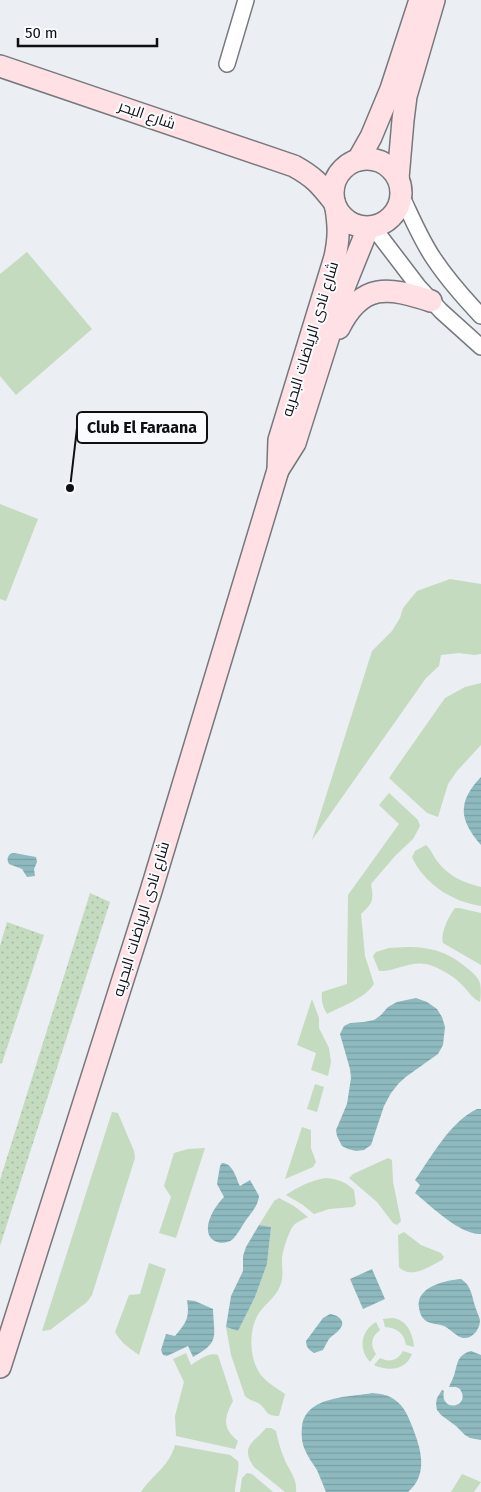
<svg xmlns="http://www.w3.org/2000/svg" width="481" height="1492" viewBox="0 0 481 1492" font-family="'Fira Sans',Cairo,sans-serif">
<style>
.grass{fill:#c4dbbf}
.garden{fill:url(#garden-dots)}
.water{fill:url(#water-rules)}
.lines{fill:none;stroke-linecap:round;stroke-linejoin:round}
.street-casing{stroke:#75787c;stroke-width:18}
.secondary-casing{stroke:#75787c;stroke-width:24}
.street{stroke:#fff;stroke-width:15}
.secondary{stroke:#ffe1e5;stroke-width:21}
.labels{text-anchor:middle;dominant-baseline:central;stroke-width:4;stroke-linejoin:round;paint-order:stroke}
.street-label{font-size:15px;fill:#0e0f10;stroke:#f9fbfe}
.leader{fill:none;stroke:#0e0f10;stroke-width:2}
.callout-dot{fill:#0e0f10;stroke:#f9fbfe;stroke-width:2}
.callout{fill:#f9fbfe;stroke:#0e0f10;stroke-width:2}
.callout-label{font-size:16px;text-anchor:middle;font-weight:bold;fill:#0e0f10}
</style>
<defs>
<pattern id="garden-dots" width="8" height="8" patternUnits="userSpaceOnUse" patternTransform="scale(1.25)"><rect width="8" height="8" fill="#c4dbbf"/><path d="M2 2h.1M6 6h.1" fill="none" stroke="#a7bba3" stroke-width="1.8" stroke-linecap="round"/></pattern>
<pattern id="water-rules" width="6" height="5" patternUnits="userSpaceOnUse" patternTransform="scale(1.25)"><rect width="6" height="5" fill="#8ebabf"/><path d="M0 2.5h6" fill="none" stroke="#799fa3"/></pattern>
</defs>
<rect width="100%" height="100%" fill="#ebeef3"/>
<g class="grass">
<path d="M27 252 92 329 16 395 0 376V274Z"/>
<path d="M0 504 38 519 6 601 0 599Z"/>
<path d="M450 579 481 584V654L474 655 459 653 441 655 439 666 426 678 312 840 372 651 392 631 400 618 403 608 417 591Z"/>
<path d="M481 683V745L457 771 448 784 438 817 427 813 389 778 445 698 465 687Z"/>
<path d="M389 793 418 820 420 826 413 839 395 856 371 884C374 900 373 903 361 914L365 956 374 984C364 999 342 1006 327 1014 323 1007 321 1001 322 992L347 984 348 895 399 824 379 805Z"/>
<path d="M426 845C431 849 433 856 437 861 448 876 464 883 481 887V906C453 902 424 884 412 857L415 851Z"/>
<path d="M455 908H459L481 913V965L443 943C440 933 449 916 455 908Z"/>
<path d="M407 947C431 947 448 952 467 968 472 972 478 977 480 983 481 988 481 997 480 1002 471 998 468 990 460 983 452 975 438 967 426 964 408 961 394 972 379 971L373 956 376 952 389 948Z"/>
<path d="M312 999 319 1018V1028L329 1048 331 1062 328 1076 311 1070 316 1053 297 1045Z"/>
<path d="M315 1084 324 1087 317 1112 307 1109Z"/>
<path d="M112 1112 118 1113 134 1151 135 1158 92 1295 87 1302 50 1330 42 1331Z"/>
<path d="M302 1127 311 1130V1148L316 1162 313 1167 285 1179Z"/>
<path d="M205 1148 176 1238 159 1233 171 1197 164 1186 174 1153 188 1149Z"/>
<path d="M388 1158 392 1160 393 1182 401 1221 397 1225 393 1223 377 1202 349 1178 353 1174Z"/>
<path d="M326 1178C338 1179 346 1182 354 1190L356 1204 353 1207 329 1209 314 1214 303 1205 286 1195C298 1187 311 1180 326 1178Z"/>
<path d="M279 1198 294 1206 308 1217C304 1219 299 1221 295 1224 289 1229 282 1253 282 1260 282 1269 284 1277 280 1286 276 1297 265 1304 259 1313 248 1330 249 1360 261 1375 267 1383 277 1388 285 1394L279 1416C266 1416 268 1412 261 1405 256 1401 250 1401 245 1396L231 1355 226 1327 238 1331 255 1297 267 1264 271 1227 259 1225 274 1201Z"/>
<path d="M404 1232 421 1245 441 1253 444 1257 442 1260C430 1266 411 1280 399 1267L398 1235Z"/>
<path d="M149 1263 166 1269 139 1355C129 1348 121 1343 115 1332L129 1295 140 1294Z"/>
<path d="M392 1318C407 1319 413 1334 414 1347L406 1345C404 1333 397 1328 385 1327L383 1319Z"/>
<path d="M376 1322 380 1330C371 1337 370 1345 376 1354L370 1362C358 1348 361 1331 376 1322Z"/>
<path d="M403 1351 412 1354C406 1370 389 1372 374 1365L380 1358C390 1363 398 1360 403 1351Z"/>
<path d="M186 1353 191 1365C199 1360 209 1352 218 1355L233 1401C224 1418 222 1428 238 1441L235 1449 176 1436 175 1416 184 1382 173 1359Z"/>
<path d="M266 1428H271L276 1431C278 1440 280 1449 284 1458 288 1469 298 1479 296 1492H285L254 1467C239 1446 255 1442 266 1428Z"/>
<path d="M175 1445 230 1455 238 1461C240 1469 235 1482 235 1492H141C153 1474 169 1467 175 1445Z"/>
<path d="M247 1473 252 1474 273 1492H240L242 1478Z"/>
<path d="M462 1474 481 1482 474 1492H451Z"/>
</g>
<g class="garden">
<path d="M90 893 110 902 0 1246V1180Z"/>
<path d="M7 922 44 935 2 1063 0 1064V946Z"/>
</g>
<g class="water">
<path d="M481 777V845C459 820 457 802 481 777Z"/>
<path d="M14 853 36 857 37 862 34 869 35 876 27 877 22 869 9 864C6 859 8 853 14 853Z"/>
<path d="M416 998 427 1002 437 1009 442 1017 445 1027 443 1045 438 1054 407 1076 399 1083 391 1093 384 1106 371 1145 364 1150 356 1151 348 1149 342 1146 337 1136 336 1130 347 1104 351 1078 350 1069 340 1034 344 1026 350 1023 364 1022 374 1020 381 1015 388 1007 397 1002Z"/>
<path d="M477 1109H481V1234C460 1235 431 1206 415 1193L420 1185 415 1180C433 1155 449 1123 477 1109Z"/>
<path d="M222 1163C233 1163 236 1178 240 1186L250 1180 259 1196C258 1206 251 1213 246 1220 242 1226 238 1234 233 1239 226 1245 213 1244 209 1235 204 1223 216 1205 224 1197L217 1184 220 1166Z"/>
<path d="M259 1225 271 1227 267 1264 255 1297 238 1331 226 1327 231 1296 243 1271V1256L246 1247Z"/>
<path d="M372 1269 385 1299 363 1309 350 1279Z"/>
<path d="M461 1279C471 1285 472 1296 475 1306 476 1310 479 1316 480 1320 480 1329 473 1339 463 1338 457 1337 450 1329 444 1326 438 1324 431 1324 426 1321 421 1317 420 1313 419 1308 415 1287 446 1280 461 1279Z"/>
<path d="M187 1300 195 1301 213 1309C214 1338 220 1342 193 1357L188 1346 167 1356 163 1355 161 1350 166 1334 175 1336C186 1323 190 1318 187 1300Z"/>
<path d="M330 1314C339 1315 347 1322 339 1330 336 1334 332 1335 329 1339 327 1342 325 1346 323 1350L314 1353C309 1350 306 1347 306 1341L323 1318Z"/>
<path d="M471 1351 481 1355V1440L470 1438 465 1435 456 1426 441 1415 437 1410 436 1404 437 1398 442 1390 444 1391C439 1413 472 1408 460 1389L456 1387H449C451 1382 454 1377 455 1372 458 1361 458 1355 471 1351Z"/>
<path d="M373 1393C381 1394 389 1395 395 1400 404 1406 408 1416 412 1426 421 1449 429 1474 408 1492H326C323 1485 320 1477 317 1470 313 1464 308 1457 305 1450 302 1444 301 1435 302 1427 305 1396 349 1397 373 1393Z"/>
</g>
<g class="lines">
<defs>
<g id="street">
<path d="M227 64 246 0"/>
<path d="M402 197C412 218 421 240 434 259 448 280 464 298 481 316"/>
<path d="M373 227 418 286 441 311 481 347"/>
</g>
<g id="secondary">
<path d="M0 66 294 166C314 177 320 184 334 202"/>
<circle cx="367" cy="193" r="34"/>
<path d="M358 160 371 137 391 89 420 0"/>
<path d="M398 178 403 120 406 96 434 0"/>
<path d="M339 328C362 282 388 287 431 301"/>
<path d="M278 470 295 443 345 285 368 228"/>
<path d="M0 1367 151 891 278 470 279 440 335 257C339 238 339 227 336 208"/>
</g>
</defs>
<use href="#street" class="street-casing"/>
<use href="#secondary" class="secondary-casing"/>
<use href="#street" class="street"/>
<use href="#secondary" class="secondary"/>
</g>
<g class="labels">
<g class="street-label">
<text transform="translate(147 115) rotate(19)">شارع البحر</text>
<text transform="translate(310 339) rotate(-73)">شارع نادى الرياضات البحريه</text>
<text transform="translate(141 919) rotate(-73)">شارع نادى الرياضات البحريه</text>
</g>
</g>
<path class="leader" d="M70 488L77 428"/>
<circle class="callout-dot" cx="70" cy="488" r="5"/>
<rect class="callout" x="77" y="412" width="130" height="31" rx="5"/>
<g class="callout-label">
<text x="142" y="433">Club El Faraana</text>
</g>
<path d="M18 38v8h139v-8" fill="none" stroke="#0e0f10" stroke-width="2.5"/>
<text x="25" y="38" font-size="15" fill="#0e0f10" stroke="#f9fbfe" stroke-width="4" paint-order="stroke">50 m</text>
</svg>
